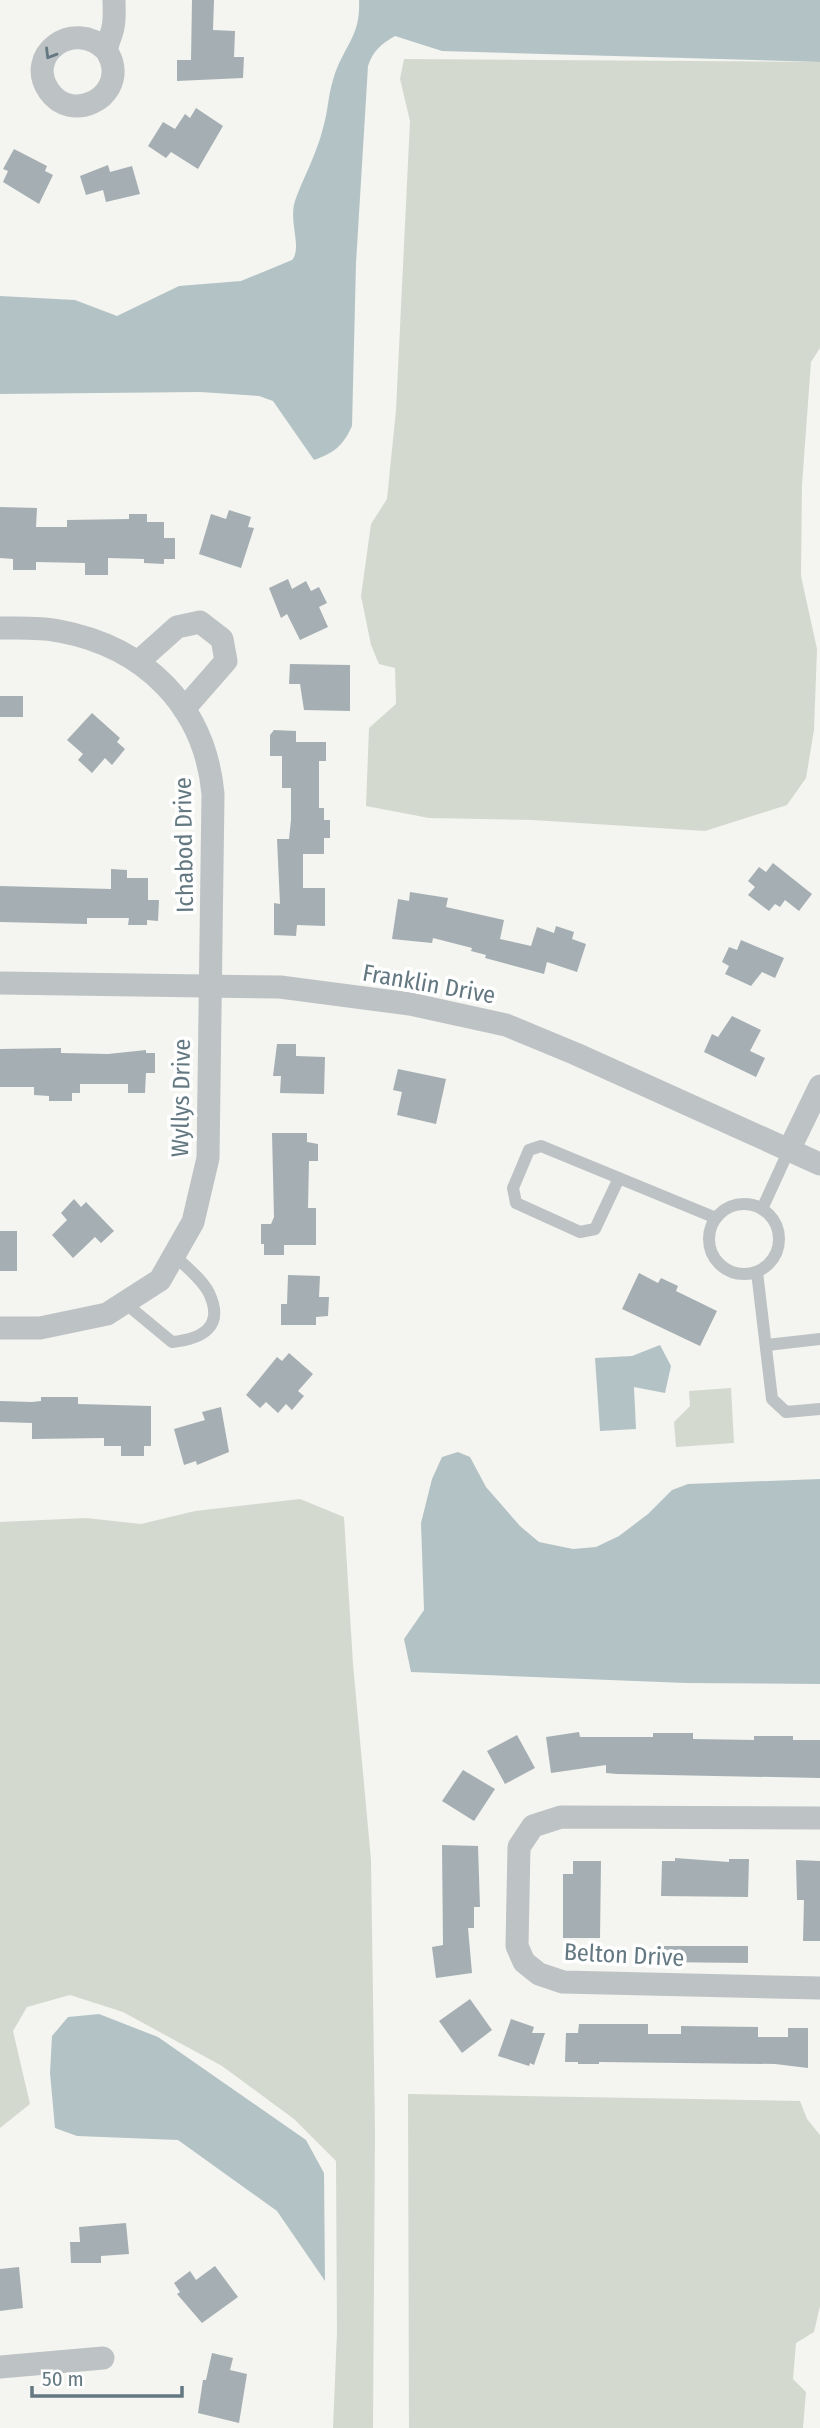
<svg xmlns="http://www.w3.org/2000/svg" width="820" height="2428" viewBox="0 0 820 2428" font-family="'Fira Sans Condensed',sans-serif">
<style>
.green{fill:#d4d9cf}
.water{fill:#b3c3c5}
.building{fill:#a5afb3}
.lines{fill:none;stroke-linecap:round;stroke-linejoin:round}
.lane{stroke:#bdc2c4;stroke-width:12}
.street{stroke:#bdc2c4;stroke-width:23}
.oneway{stroke:#637881}
.labels{text-anchor:middle;dominant-baseline:central;stroke-width:7;stroke-linejoin:round;paint-order:stroke}
.street-label{font-size:24px;fill:#637881;stroke:#fff}
</style>
<rect width="100%" height="100%" fill="#f4f4f0"/>
<g class="green">
<path d="M404 59 820 62V348L811 362 802 485 801 576 817 649 814 730 806 778 787 805 705 831 532 820 429 818 366 806 369 728 396 704 395 668 379 664 371 645 361 596 371 524 387 499 396 410 410 121 400 79Z"/>
<path d="M731 1388 734 1443 676 1447 674 1422 690 1406 689 1391Z"/>
<path d="M300 1499 344 1517 353 1664 371 1860 375 2131 373 2428H333L337 2332 336 2161 294 2119 222 2066 123 2012 70 1995 27 2007 13 2031 30 2104 0 2128V1522L86 1518 141 1524 195 1511Z"/>
<path d="M408 2094 800 2101 807 2119 820 2135V2306L814 2332 796 2343 793 2379 806 2392 803 2428H409Z"/>
</g>
<g class="water">
<path d="M359 0H820V62L442 51 395 36C381 44 373 51 368 66L356 263 352 426C343 446 334 453 314 460L273 401 259 396 200 392 0 394V296L75 300 117 316 179 286 241 281 292 260C303 247 287 220 296 198 305 174 317 153 323 128 328 112 328 96 333 80 342 47 361 38 359 0Z"/>
<path d="M660 1345 671 1366 665 1393 634 1387 636 1429 600 1431 595 1358 632 1356Z"/>
<path d="M458 1452 470 1457 486 1487 520 1526 539 1542 573 1549 596 1547 619 1536 648 1514 672 1490 688 1484 820 1479V1684L686 1683 411 1672 404 1639 424 1610 421 1523 432 1479 442 1457Z"/>
<path d="M99 2014 158 2037 306 2140 324 2173 325 2281 277 2211 178 2140 77 2136 55 2128 50 2073 52 2036 68 2017Z"/>
</g>
<g class="building">
<path d="M192 0H214L213 30 235 31 234 57H244L243 78 177 81V60H191Z"/>
<path d="M196 108 223 126 198 169 171 152 166 158 148 146 163 122 175 129 185 114 190 118Z"/>
<path d="M14 149 47 166 45 171 53 175 39 204 3 182 8 171 3 169Z"/>
<path d="M108 165 110 172 132 166 140 194 106 202 103 190 86 195 80 176Z"/>
<path d="M0 507 37 508 36 527H67V520L129 519V514H147V522H164V538H175V559H164V564L144 563V559L108 558V575H85V563L36 562V570H13V559L0 558Z"/>
<path d="M229 510 251 517 248 527 254 528 241 568 199 554 211 514 226 519Z"/>
<path d="M288 579 292 589 306 581 311 591 319 587 327 603 319 607 328 627 300 640 287 614 281 618 269 588Z"/>
<path d="M290 664 350 665V711L304 710 300 684H289Z"/>
<rect x="0" y="696" width="23" height="21"/>
<path d="M92 713 120 738 117 742 125 749 112 765 105 758 92 773 78 760 83 754 67 740Z"/>
<path d="M274 730 296 731V742H326V761H319V808H324V820H330V838H324V854H303V888H325V926L297 925 296 936 274 935V903L280 904 277 839H289L291 820V788H282V756H270V735Z"/>
<path d="M773 863 812 894 799 911 785 900 780 907 775 904 769 911 748 895 755 887 748 881 759 867 766 872Z"/>
<path d="M111 869 127 870V878H148V900H159L158 921 147 920V925H128L129 918H87V924L0 922V886L111 889Z"/>
<path d="M410 892 448 898 446 907 504 920 500 939 531 946 537 927 554 933 556 926 574 932 572 939 586 944 577 972 547 962 544 974 485 958 486 955 471 951 472 948 433 938 432 943 392 939 398 899 409 901Z"/>
<path d="M741 940 784 958 775 978 762 972 751 986 725 974 729 966 722 962 729 947 737 950Z"/>
<path d="M732 1016 761 1030 750 1051 765 1058 756 1077 704 1052 712 1034 718 1037Z"/>
<path d="M277 1044H296V1056L325 1057 324 1094 280 1093 281 1076H273Z"/>
<path d="M61 1048V1053L108 1054 146 1050V1053H155V1073H146L145 1093H128V1084H80V1093H72V1101H49V1096L34 1095V1087H0V1049Z"/>
<path d="M398 1069 446 1079 436 1124 397 1115 402 1092 393 1090Z"/>
<path d="M272 1133H307V1142L318 1144V1161H309L308 1208H316V1245H284V1255H264V1244H261V1224H271L274 1217Z"/>
<path d="M74 1199 81 1207 86 1202 114 1231 101 1243 95 1237 73 1258 52 1235 67 1220 61 1213Z"/>
<rect x="0" y="1231" width="17" height="40"/>
<path d="M639 1273 658 1283 661 1278 678 1286 676 1291 717 1311 700 1346 622 1309Z"/>
<path d="M288 1275 320 1276 319 1297H329L328 1316 316 1317V1325H281V1304H287Z"/>
<path d="M289 1353 313 1374 298 1391 304 1396 292 1410 286 1404 278 1413 266 1402 260 1408 246 1395 277 1357 282 1361Z"/>
<path d="M41 1397H78V1404L151 1406V1446H144V1456H121V1446H104V1438L32 1439V1423L0 1422V1401L32 1402 41 1401Z"/>
<path d="M221 1407 229 1452 197 1465 196 1461 184 1465 174 1429 205 1420 202 1412Z"/>
<path d="M579 1732 580 1737H653V1733H693V1739L754 1740V1736H793V1740H820V1778L617 1774 606 1773V1765L551 1773 546 1737Z"/>
<path d="M517 1735 535 1768 505 1784 487 1751Z"/>
<path d="M463 1770 495 1789 474 1821 442 1801Z"/>
<path d="M442 1845 478 1846 480 1907H474V1928H468L472 1973 436 1978 432 1947 443 1945Z"/>
<path d="M675 1858 729 1862V1859H749L748 1897 661 1896 662 1861H675Z"/>
<path d="M796 1860 820 1861V1941H803L804 1900H797Z"/>
<path d="M573 1861H601L600 1938H563V1874H573Z"/>
<path d="M656 1946H748V1963L656 1962Z"/>
<path d="M470 1999 492 2030 462 2053 439 2021Z"/>
<path d="M511 2019 534 2027 532 2033H545L534 2065 530 2063 529 2066 498 2056Z"/>
<path d="M579 2024H648V2034H681V2026L758 2027V2037H788V2028H808V2068L775 2064 599 2062V2064H578V2062H565L566 2033H578Z"/>
<path d="M126 2223 129 2254 101 2256V2263H71L70 2242H80L79 2227Z"/>
<path d="M215 2266 238 2297 202 2323 177 2294 180 2292 174 2283 190 2271 196 2280Z"/>
<path d="M19 2267 23 2308 0 2311V2269Z"/>
<path d="M212 2353 233 2358 230 2370 247 2374 239 2423 198 2413 203 2380H206Z"/>
</g>
<g class="lines">
<g class="lane">
<path d="M619 1178 595 1229 580 1232 516 1203 513 1188 529 1150 541 1146 716 1218"/>
<circle cx="744" cy="1239" r="35"/>
<path d="M762 1209 789 1150"/>
<path d="M757 1272 772 1399 786 1412 820 1409"/>
<path d="M125 1303 172 1342C202 1339 225 1327 209 1293 202 1279 185 1266 174 1255"/>
<path d="M767 1345 820 1339"/>
</g>
<g class="street">
<path d="M106 50C73 18 24 55 49 91 71 123 121 99 112 63 111 57 106 53 107 48 108 41 112 34 113 27 115 18 114 9 114 0"/>
<path d="M0 628C20 628 40 627 59 631 145 647 205 706 213 794L208 1158 193 1222 160 1280 107 1314 40 1328H0"/>
<path d="M139 661 177 627 200 622 222 639 226 661 184 709"/>
<path d="M0 983 280 987 410 1004 506 1025 576 1054 820 1164"/>
<path d="M789 1150 820 1086"/>
<path d="M820 1818 561 1817 533 1826 519 1847 517 1946 524 1962 539 1974 563 1982 820 1988"/>
<path d="M0 2367 103 2358"/>
</g>
</g>
<defs><path id="oneway-chevron" d="M-2-3.5L2.5 0L-2 3.5" fill="none" stroke-width="1.6" stroke-linecap="round" stroke-linejoin="round" transform="scale(1.75)"/></defs>
<use class="oneway" href="#oneway-chevron" transform="translate(50 54) rotate(121)"/>
<g class="labels">
<g class="street-label">
<text transform="translate(184 845) rotate(-91)">Ichabod Drive</text>
<text transform="translate(429 984) rotate(10)">Franklin Drive</text>
<text transform="translate(181 1098) rotate(-89)">Wyllys Drive</text>
<text transform="translate(624 1955) rotate(3)">Belton Drive</text>
</g>
</g>
<path d="M32 2386v10h150v-10" fill="none" stroke="#637881" stroke-width="3.5"/>
<text x="42" y="2386" font-size="21" fill="#637881" stroke="#ffffff" stroke-width="5" paint-order="stroke">50 m</text>
</svg>
